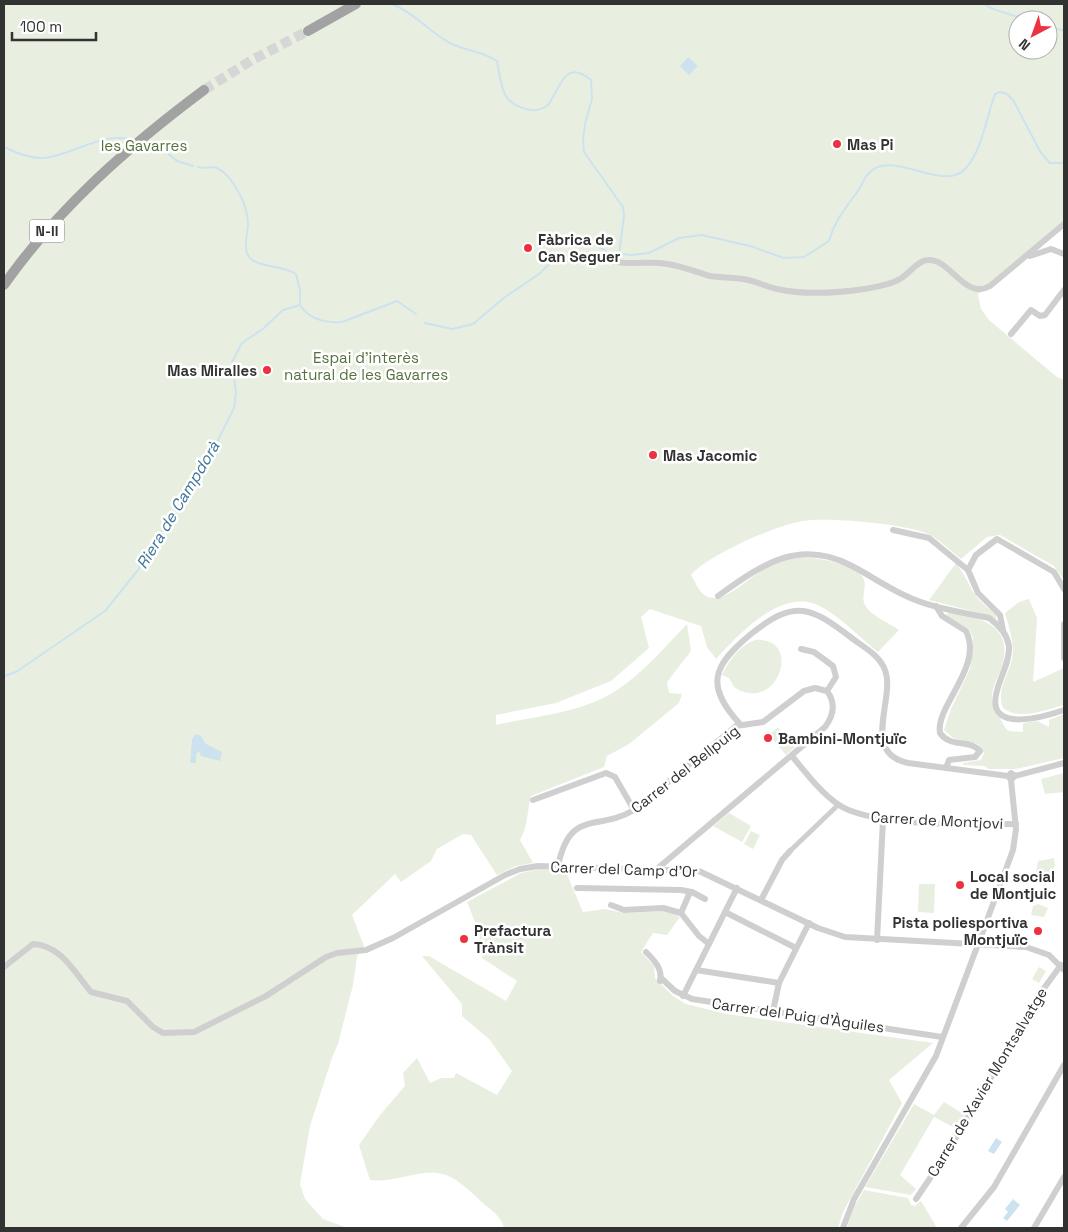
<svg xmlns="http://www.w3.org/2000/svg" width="1068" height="1232" viewBox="0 0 1068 1232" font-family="'Space Grotesk',sans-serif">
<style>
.green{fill:#e8efe0;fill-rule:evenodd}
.water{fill:#cde2ef}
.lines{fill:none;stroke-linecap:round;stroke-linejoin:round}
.stream{stroke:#cde2ef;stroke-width:2}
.trunk-tunnel{stroke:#d6d6d6;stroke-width:10;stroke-dasharray:10 5;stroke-linecap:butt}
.pedestrian{stroke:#cfcfcf;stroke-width:5}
.minor{stroke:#cfcfcf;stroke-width:6}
.trunk{stroke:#a2a2a2;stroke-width:10}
.poi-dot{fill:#ec3140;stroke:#fff;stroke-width:2}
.labels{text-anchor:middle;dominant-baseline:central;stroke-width:5;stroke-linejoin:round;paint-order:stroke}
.shield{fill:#fff;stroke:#707070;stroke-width:1}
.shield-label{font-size:14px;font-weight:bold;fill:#323232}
.poi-label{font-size:15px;font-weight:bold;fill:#323232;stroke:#fff;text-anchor:start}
.park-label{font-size:15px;fill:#55713d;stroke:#fff}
.street-label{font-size:15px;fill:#323232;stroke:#fff}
.water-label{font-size:16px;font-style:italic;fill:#3b7599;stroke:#fff}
</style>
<rect width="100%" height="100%" fill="#fff"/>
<g class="green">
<path d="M4 4H1064V221L978 294 981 309 989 320 1057 377 1064 380V580L1054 566 1000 535 987 537 961 559C951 551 941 541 930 535 910 524 826 517 803 521 776 525 708 555 691 575 695 581 698 590 703 594 707 598 715 599 721 597 745 588 763 562 790 558 806 555 851 562 862 576 869 585 860 596 865 605 870 615 889 623 899 630L878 652C860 638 833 609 812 603 777 593 738 635 716 659L707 647 701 626 650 609 641 617 649 648 611 681 556 703 496 715V725C535 716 583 713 617 690 644 672 666 646 687 624L691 651 667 682 669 693 682 694 679 703 629 744 607 756 604 767 531 796C527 812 528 826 520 840L533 863 516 866 497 875 471 835 463 834 437 849 431 861 401 882 395 874 352 915 364 946 357 957 353 985 338 1044 332 1058 310 1126 300 1184 305 1199 323 1219 348 1228H4ZM1018 20H1048V50H1018Z"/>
<path d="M956 563C963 572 967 581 972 590 978 601 988 608 997 616L995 619 987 615 929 600Z"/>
<path d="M1029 599 1037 618 1033 682 1064 668V705C1045 710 1020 721 1003 708 996 690 1008 677 1012 659 1015 644 1009 627 1005 613L1019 602Z"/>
<path d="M950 612C987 619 1016 628 1000 672 996 681 991 691 992 701 993 708 997 712 1000 718 1009 735 1006 730 1023 732V723L1037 721 1049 727V720L1064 714V758L1016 769H989L984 766 963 765V763L981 760 984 753 978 744 953 738 944 730 951 709 970 669 973 638 969 629 945 615Z"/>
<path d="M755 640C804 636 778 716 734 687L729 678 722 675C729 660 739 646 755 640Z"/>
<path d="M778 727 795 747 786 755 769 735Z"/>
<path d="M1064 773V792L1045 794 1041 779Z"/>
<path d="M729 813 751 826 742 842 713 826Z"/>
<path d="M751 831 760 835 753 849 744 844Z"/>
<path d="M1054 858 1055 866 1043 884H1034L1038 861Z"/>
<path d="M540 869 565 870 583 912 605 909 624 913 669 911 680 917 667 935 653 933 641 952 654 966 655 978 673 996 686 1004 727 1014 933 1043 889 1080 902 1103 843 1212 838 1228H504C501 1216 492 1211 483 1203 473 1194 458 1179 446 1175 420 1167 395 1184 370 1180L359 1145 380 1115 405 1086 403 1073 417 1058 430 1083 441 1078H454L456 1073 497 1095 512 1071 489 1039 462 1016V1004L422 956H429L506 1001 517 981 482 958 479 932 467 902 521 873Z"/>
<path d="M981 875H999L996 883 980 882Z"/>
<path d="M919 884H935L934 913 918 912Z"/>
<path d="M1038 904 1048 908 1044 917 1031 915 1033 906Z"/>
<path d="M1039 967 1046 971 1039 983 1032 979Z"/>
<path d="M944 1102 965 1115 957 1129 934 1117 900 1175 916 1189 911 1195 865 1187 914 1104 934 1115Z"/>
<path d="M864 1190 908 1198 911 1205 915 1206 921 1201 937 1228H847L854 1207Z"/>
</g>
<g class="water">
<path d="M688 57 698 66 689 75 680 66Z"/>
<path d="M196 734 201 736 206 744 222 752 220 761 201 756 199 751 196 754V763H190L192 739Z"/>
<path d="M996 1138 1002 1142 994 1154 988 1151Z"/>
<path d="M1013 1199 1020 1205 1007 1221 1003 1218 1008 1212 1005 1209Z"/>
</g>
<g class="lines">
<g class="stream">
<path d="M392 4C415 13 429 32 450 43 465 51 483 51 497 61 502 86 500 104 530 110 535 111 544 109 548 105 560 90 564 57 591 80L592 99 585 124 583 140 584 152 623 207 624 216 619 254"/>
<path d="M984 4C997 13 1013 14 1028 20"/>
<path d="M1048 28 1064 30"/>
<path d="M143 143 161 148 177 161 193 166"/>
<path d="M4 147C16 153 30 159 44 158 74 155 101 131 134 140"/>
<path d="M198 167C204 169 211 166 217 168 234 176 248 207 248 224 248 234 242 250 250 258 258 267 281 265 296 274L300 290V305C309 319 325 323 342 322L397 301 416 314"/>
<path d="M567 242C581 235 593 244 606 251"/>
<path d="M612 253 631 255 649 253 679 238 702 235 750 246 784 258 804 257 829 241C835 220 843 212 855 195 861 188 863 179 869 173 892 148 944 194 966 168 982 150 987 116 995 94L1000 92 1007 94 1013 100 1041 153 1050 163H1064"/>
<path d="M425 323 452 329 473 324 505 297 539 274 562 252"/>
<path d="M4 676 16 672 105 611 138 570 150 547 183 502 203 470 234 408 236 393 232 362 242 343 264 328 283 310 300 305"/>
</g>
<path class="trunk-tunnel" d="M204 90 252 60 308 31"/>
<path class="pedestrian" d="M790 851 838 805"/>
<g class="minor">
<path d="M1030 256 1051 249 1064 254"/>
<path d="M607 259C625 267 647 260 667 264 682 266 696 272 710 276 723 278 736 277 748 280 758 282 767 287 777 289 804 295 837 293 864 289 876 287 890 285 900 279 909 274 918 260 928 260 950 258 965 301 990 286L1064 224"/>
<path d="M1011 334 1031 310 1040 316 1045 315 1064 290"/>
<path d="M893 530 929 538 968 570 978 593 1000 615 1003 630"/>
<path d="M968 570 976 555 997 539 1054 572 1064 589"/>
<path d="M718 596C760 566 797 538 850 565 868 574 885 586 904 595 930 608 961 612 989 618 999 625 1007 633 1009 646 1010 663 999 678 996 695 988 734 1047 716 1064 710"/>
<path d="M936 606 942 616 966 631C984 667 935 706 940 733 950 748 970 739 980 751L975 757 949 760 946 768"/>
<path d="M1064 624V658"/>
<path d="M801 649 814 652 833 666 836 677 827 691"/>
<path d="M740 724C705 686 712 666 751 634 796 598 811 607 853 639 865 648 880 656 885 670 896 698 860 753 908 763L1008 776"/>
<path d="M792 756C806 773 821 793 839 805 872 827 975 825 1016 824"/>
<path d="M1015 776 1064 763"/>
<path d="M533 800 606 773 615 777 634 810"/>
<path d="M558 866C570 808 597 832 634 810L736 726 763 722 804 691 815 688 827 691C836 703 834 715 825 727L658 868"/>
<path d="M577 888 681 890 692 892 705 899"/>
<path d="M761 900 782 860 790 851"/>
<path d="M611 905 624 910 663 908 681 913 699 936 709 944"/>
<path d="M725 912 796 948"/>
<path d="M681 913 690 892"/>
<path d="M877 940 883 820"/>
<path d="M646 952C654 960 663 969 660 981"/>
<path d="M4 967 33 944C61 945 75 973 91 992L127 1001 153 1027 163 1033 194 1032 266 996 326 957 337 953 366 950 393 938 505 875 520 869 538 866 699 871 818 928 845 937 1026 947 1049 955 1064 970"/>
<path d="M696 970 779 983"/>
<path d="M661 978 675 991 692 999 942 1037"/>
<path d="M683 996 737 888"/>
<path d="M773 1011 779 983 809 923"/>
<path d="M916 1199 947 1153 1039 995 1061 965"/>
<path d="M843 1228 854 1199 936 1056 983 931 1013 850 1016 829 1011 780 1015 776 1011 773 1008 776 1011 780"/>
<path d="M961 1228 994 1187 1064 1065"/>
<path d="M1034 1228 1064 1177"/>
</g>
<g class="trunk">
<path d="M308 31 356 4"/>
<path d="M4 285C58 208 129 146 204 90"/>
</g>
</g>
<g class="poi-dot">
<circle cx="837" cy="144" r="5"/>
<circle cx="528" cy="248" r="5"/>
<circle cx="267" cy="370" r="5"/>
<circle cx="653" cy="455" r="5"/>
<circle cx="768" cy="738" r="5"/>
<circle cx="960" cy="885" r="5"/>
<circle cx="1038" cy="931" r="5"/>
<circle cx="464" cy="939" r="5"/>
</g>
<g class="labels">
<rect class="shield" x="29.5" y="219.5" width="35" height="23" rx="4"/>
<g class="shield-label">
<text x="47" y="231">N-II</text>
</g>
<g class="poi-label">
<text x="847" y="144">Mas Pi</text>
<text x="538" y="239">Fàbrica de<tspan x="538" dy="17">Can Seguer</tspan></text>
<text x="257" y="370" text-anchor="end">Mas Miralles</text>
<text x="663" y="455">Mas Jacomic</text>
<text x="778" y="738">Bambini-Montjuïc</text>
<text x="970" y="876">Local social<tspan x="970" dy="17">de Montjuic</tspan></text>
<text x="1028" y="922" text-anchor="end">Pista poliesportiva<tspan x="1028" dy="17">Montjuïc</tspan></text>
<text x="474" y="930">Prefactura<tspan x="474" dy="17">Trànsit</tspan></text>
</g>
<g class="park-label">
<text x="144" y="145">les Gavarres</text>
<text x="366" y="357">Espai d'interès<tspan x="366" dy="17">natural de les Gavarres</tspan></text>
</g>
<g class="street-label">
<text transform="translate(685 769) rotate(-38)">Carrer del Bellpuig</text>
<text transform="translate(937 820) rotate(3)">Carrer de Montjovi</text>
<text transform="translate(624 869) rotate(2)">Carrer del Camp d'Or</text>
<text transform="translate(798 1015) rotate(8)">Carrer del Puig d'Àguiles</text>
<text transform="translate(987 1082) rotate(-59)">Carrer de Xavier Montsalvatge</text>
</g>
<g class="water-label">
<text transform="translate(178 505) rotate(-59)">Riera de Campdorà</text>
</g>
</g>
<rect width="1068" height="1232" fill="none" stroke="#323232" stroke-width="10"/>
<g transform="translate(1033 35) rotate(221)"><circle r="24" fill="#ffffff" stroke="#adadad"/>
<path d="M0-4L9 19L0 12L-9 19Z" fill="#ec3140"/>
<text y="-8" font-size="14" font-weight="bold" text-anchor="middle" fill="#323232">N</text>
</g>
<path d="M12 32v8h84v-8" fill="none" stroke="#323232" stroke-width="2.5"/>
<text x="20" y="32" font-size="15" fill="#323232" stroke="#ffffff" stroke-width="4" paint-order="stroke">100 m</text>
</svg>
